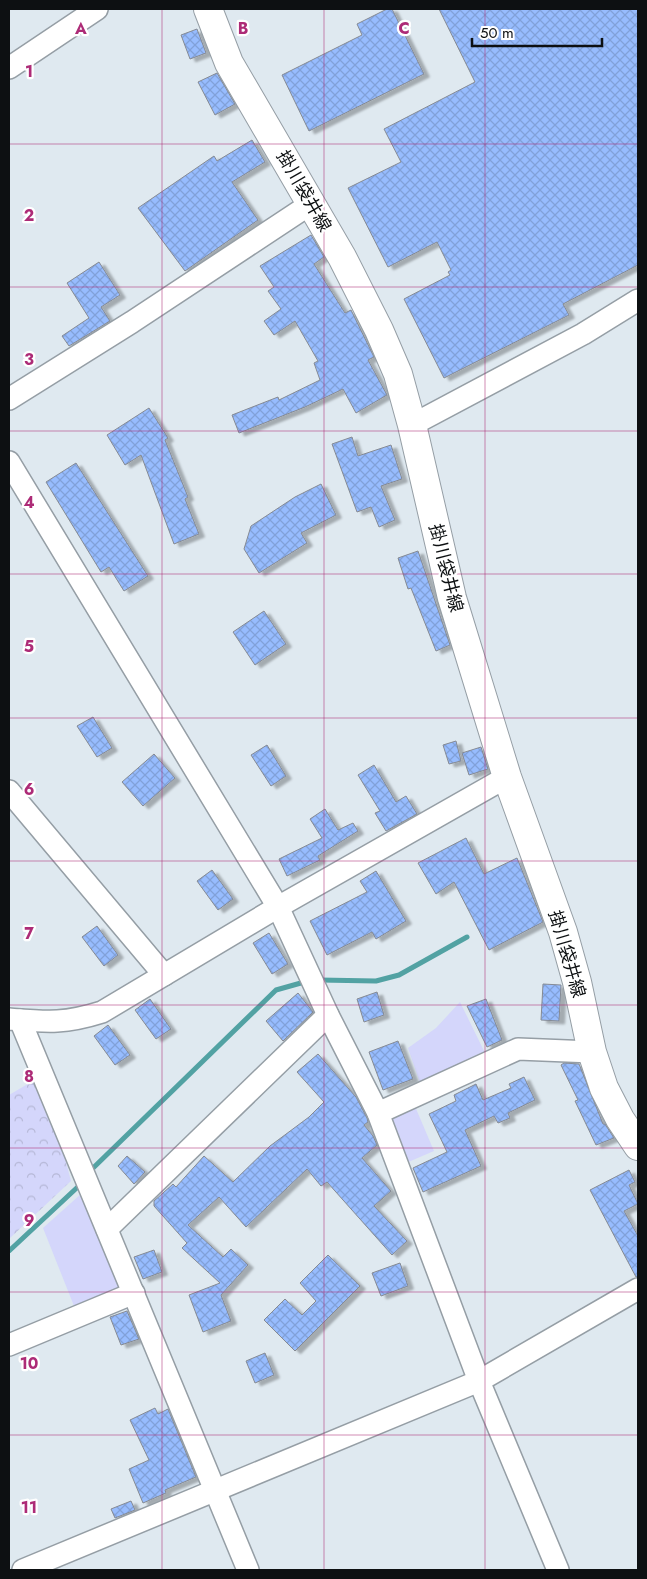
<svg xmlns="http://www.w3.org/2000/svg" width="647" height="1579" viewBox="0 0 647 1579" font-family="Jost,'Noto Sans JP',sans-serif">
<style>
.grass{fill:#d4d6fb}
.forest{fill:url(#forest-crowns)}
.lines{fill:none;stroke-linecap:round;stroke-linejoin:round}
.stream{stroke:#52a2a3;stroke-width:5}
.building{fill:url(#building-cross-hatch);stroke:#858a93;filter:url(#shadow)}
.minor-casing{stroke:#959ea5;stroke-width:24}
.major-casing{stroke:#959ea5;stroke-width:30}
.minor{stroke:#fff;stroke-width:21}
.major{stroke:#fff;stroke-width:28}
.grid{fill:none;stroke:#ad2b77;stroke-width:1;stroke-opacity:0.55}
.labels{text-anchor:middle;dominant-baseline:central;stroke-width:4.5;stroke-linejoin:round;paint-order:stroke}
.street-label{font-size:18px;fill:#0d1012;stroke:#fff}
.grid-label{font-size:16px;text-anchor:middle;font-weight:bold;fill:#ad2b77;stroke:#fff;stroke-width:4.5;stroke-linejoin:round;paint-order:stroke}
</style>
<defs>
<pattern id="forest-crowns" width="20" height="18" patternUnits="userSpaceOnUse" patternTransform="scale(1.25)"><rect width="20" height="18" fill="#d4d6fb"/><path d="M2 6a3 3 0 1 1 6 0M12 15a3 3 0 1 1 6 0" fill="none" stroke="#b5b7d6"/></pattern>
<pattern id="building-cross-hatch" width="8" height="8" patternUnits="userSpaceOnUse" patternTransform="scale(1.25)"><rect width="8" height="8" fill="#97bcfe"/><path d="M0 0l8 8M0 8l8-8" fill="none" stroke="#81a1d9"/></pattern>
<filter id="shadow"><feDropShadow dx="5.5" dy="3" stdDeviation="1" flood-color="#0004"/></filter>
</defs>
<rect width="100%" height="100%" fill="#dfe9f0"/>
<g class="grass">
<path d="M460 1002 486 1055 420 1083 408 1048 436 1028Z"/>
<path d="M414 1104 434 1151 406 1163 385 1116Z"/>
<path d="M81 1194 122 1289 76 1311 43 1228Z"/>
</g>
<path class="forest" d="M43 1075 71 1181 9 1239V1095Z"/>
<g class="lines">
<g class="stream">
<path d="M319 980 376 981 399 975 467 937"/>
<path d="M89 1172 276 990 308 981"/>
<path d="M9 1251 82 1183"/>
</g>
</g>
<g class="building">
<path d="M387 9H392L424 74 309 131 282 75 362 35 357 24Z"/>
<path d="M439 9H638V265L563 304 569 315 444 378 404 299 450 275 448 272 451 270 437 242 388 267 348 188 401 162 384 129 475 82Z"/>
<path d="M197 29 206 53 190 59 181 35Z"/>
<path d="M217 73 235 104 215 115 198 82Z"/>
<path d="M252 140 265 162 232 182 258 220 185 271 138 208 214 156 217 161Z"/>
<path d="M311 235 324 257 314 264 345 313 351 310 374 357 368 360 387 395 356 413 343 389 305 407 239 433 232 415 278 397 279 400 320 380 314 363 318 361 295 321 274 335 264 321 281 309 268 291 274 287 260 266Z"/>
<path d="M99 262 120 295 101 307 110 321 69 346 62 336 89 318 67 283Z"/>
<path d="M149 408 168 438 165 440 188 497 185 499 199 534 174 544 141 455 125 465 107 435Z"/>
<path d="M352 437 358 456 391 445 402 479 381 486 395 520 379 527 371 507 357 512 332 444Z"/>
<path d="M76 463 148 576 124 591 109 567 101 572 46 482Z"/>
<path d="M321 484 336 515 301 533 307 543 259 573 244 549 251 526 295 497Z"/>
<path d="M418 551 450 645 436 651 411 588 408 589 398 558Z"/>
<path d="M264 611 286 644 255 665 233 632Z"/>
<path d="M93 717 112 748 97 757 77 726Z"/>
<path d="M456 741 461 761 449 764 443 745Z"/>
<path d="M267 745 286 776 271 786 251 755Z"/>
<path d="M481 747 488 769 469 775 462 753Z"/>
<path d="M154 754 175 778 143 806 122 782Z"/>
<path d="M374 765 396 802 406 796 417 814 386 831 375 813 380 811 358 775Z"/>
<path d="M325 809 338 830 353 823 358 831 318 856 320 860 287 876 279 859 322 838 310 819Z"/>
<path d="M466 838 484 874 517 858 543 922 489 950 454 882 436 894 418 863Z"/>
<path d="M212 870 233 899 218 910 197 881Z"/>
<path d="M376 871 406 921 376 939 372 932 327 955 310 921 367 892 360 881Z"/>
<path d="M97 926 118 955 104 966 82 937Z"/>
<path d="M269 933 288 964 272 974 253 943Z"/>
<path d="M543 984 561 985 559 1021 541 1020Z"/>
<path d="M377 992 384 1015 364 1022 357 999Z"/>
<path d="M298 993 313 1012 283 1041 266 1021Z"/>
<path d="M150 999 171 1029 156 1039 135 1010Z"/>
<path d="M486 999 502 1040 487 1047 467 1006Z"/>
<path d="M108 1025 130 1055 115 1065 94 1036Z"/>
<path d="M398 1041 413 1079 383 1090 369 1052Z"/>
<path d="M318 1054 356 1097 367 1118 368 1122 364 1125 373 1136 377 1145 362 1158 391 1191 374 1206 407 1241 392 1255 327 1182 321 1186 307 1169 246 1227 219 1197 188 1225 223 1257 231 1249 248 1265 221 1295 231 1321 203 1332 189 1295 220 1283 182 1248 187 1243 154 1206V1201L173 1184 176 1187 204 1156 233 1182 270 1146 309 1117 324 1102 297 1072Z"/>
<path d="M564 1063 579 1064 603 1124H605L614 1138 596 1145 575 1101 578 1100 561 1065Z"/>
<path d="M524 1077 535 1100 508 1113 510 1118 498 1123 494 1116 465 1130 481 1166 423 1192 413 1168 447 1152 429 1114 456 1101 454 1095 476 1084 483 1100 511 1088 509 1084Z"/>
<path d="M127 1156 145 1172 134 1184 118 1166Z"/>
<path d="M629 1170 635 1182 629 1185 638 1204 624 1211 638 1236V1277H636L590 1190Z"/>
<path d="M154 1250 162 1272 143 1279 134 1257Z"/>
<path d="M328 1255 360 1286 295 1351 264 1320 285 1299 302 1315 316 1301 300 1283Z"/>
<path d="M400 1263 408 1286 381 1296 372 1273Z"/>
<path d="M127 1311 139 1339 121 1345 110 1317Z"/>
<path d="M265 1353 274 1375 255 1383 246 1361Z"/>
<path d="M155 1408 158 1414 168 1409 196 1477 165 1490 166 1493 143 1503 129 1469 149 1460 130 1420Z"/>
<path d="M131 1501 135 1510 115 1518 111 1509Z"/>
</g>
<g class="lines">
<defs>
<g id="minor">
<path d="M9 68 97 9"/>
<path d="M9 399 132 322 312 203"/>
<path d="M412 425 583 334 638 300"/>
<path d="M9 462 278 907 328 1015 378 1113 479 1381 558 1570"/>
<path d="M9 791 164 975"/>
<path d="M9 1019C47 1022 64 1024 102 1012L278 907 507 777"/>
<path d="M20 1020 248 1570"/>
<path d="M378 1113 518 1049 592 1052"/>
<path d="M107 1229 328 1015"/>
<path d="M9 1345 134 1293"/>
<path d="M23 1570 479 1381 638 1289"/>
</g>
<path id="major" d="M208 9 229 63 342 257 379 330 398 374 412 425 452 598 507 777 563 932 577 982 592 1052 604 1088 620 1119 638 1146"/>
</defs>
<use href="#minor" class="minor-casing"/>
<use href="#major" class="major-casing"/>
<use href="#minor" class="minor"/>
<use href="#major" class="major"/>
</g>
<path class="grid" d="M162 9V1570M324 9V1570M485 9V1570M9 144H638M9 287H638M9 431H638M9 574H638M9 718H638M9 861H638M9 1005H638M9 1148H638M9 1292H638M9 1435H638"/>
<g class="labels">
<g class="street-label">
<text transform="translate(304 191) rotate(60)">掛川袋井線</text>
<text transform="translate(446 568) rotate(76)">掛川袋井線</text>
<text transform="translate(567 954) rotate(74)">掛川袋井線</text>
</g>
</g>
<g class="grid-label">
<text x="81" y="34">A</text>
<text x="243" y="34">B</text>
<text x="404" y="34">C</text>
<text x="29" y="77">1</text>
<text x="29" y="221">2</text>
<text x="29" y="365">3</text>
<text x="29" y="508">4</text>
<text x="29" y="652">5</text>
<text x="29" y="795">6</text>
<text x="29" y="939">7</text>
<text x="29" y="1082">8</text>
<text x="29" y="1226">9</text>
<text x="29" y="1369">10</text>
<text x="29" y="1513">11</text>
</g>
<rect width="647" height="1579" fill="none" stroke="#0d1012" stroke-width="20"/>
<path d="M472 38v8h130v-8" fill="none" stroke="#0d1012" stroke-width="2.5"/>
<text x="480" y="38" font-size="15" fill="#0d1012" stroke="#ffffff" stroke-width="4" paint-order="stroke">50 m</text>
</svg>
